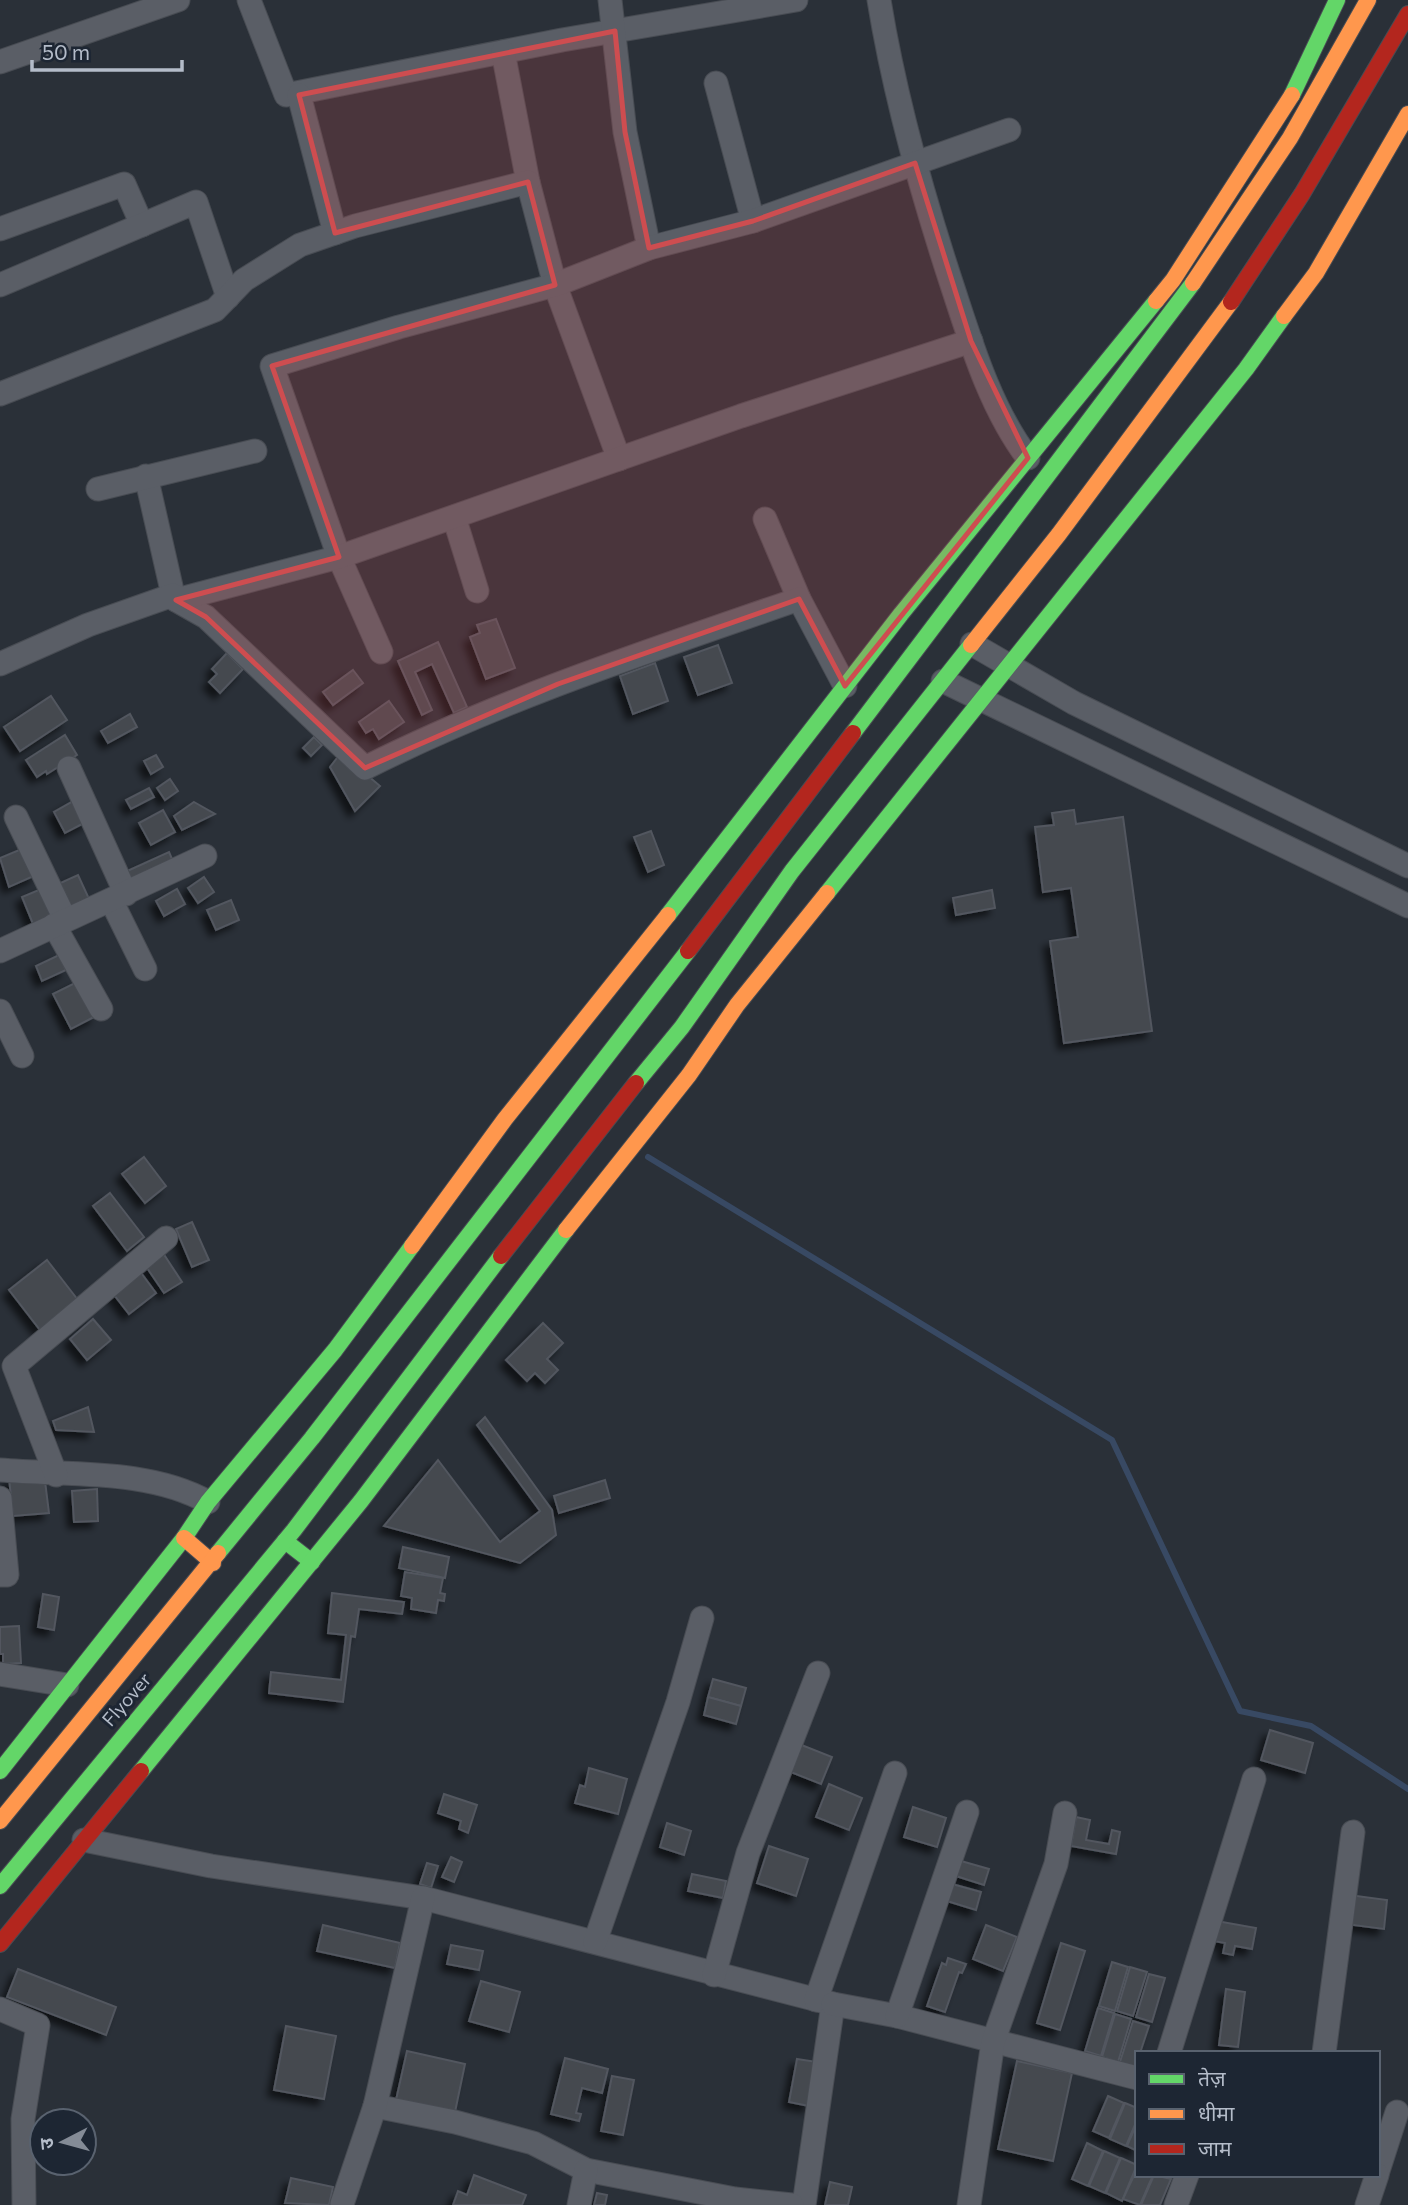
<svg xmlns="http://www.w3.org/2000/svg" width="1408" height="2205" viewBox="0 0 1408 2205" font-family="Commissioner,'Noto Sans Devanagari',sans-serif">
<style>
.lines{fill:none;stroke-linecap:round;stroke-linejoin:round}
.stream{stroke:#384963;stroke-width:6}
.building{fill:#444950;stroke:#52575f;stroke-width:2;filter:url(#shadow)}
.street-casing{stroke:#484c53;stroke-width:25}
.fast-casing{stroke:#484c53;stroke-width:18}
.slow-casing{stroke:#484c53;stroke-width:18}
.jam-casing{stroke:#484c53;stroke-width:18}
.street{stroke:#5a5e66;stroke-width:23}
.fast{stroke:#63d668;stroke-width:16}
.slow{stroke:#ff974d;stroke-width:16}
.jam{stroke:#b3261e;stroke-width:16}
.marked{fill:#ce4d50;fill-opacity:0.2;stroke:#ce4d50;stroke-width:5;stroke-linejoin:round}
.labels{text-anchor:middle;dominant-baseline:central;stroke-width:6;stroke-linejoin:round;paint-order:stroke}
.street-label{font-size:19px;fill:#b4bcc9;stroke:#1d2633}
</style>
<defs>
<filter id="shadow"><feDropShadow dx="-6" dy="6" stdDeviation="3.5" flood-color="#0009"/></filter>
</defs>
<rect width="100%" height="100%" fill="#2a3038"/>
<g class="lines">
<path class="stream" d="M648 1157 1112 1440 1240 1711 1311 1726 1408 1789"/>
</g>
<g class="building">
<path d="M496 619 515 668 486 679 470 637 480 633 477 625Z"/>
<path d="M438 642 467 707 454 713 432 664 415 672 432 710 422 715 398 661Z"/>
<path d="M718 645 732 683 698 695 684 657Z"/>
<path d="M227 653 243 669 220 693 209 682 217 674 212 669Z"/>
<path d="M655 663 668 701 633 714 620 676Z"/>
<path d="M353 670 363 683 333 705 323 692Z"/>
<path d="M51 696 67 720 20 751 4 727Z"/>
<path d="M389 701 404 722 379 739 373 729 366 733 359 722Z"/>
<path d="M130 714 137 727 108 743 101 731Z"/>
<path d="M65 735 77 755 47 774 46 771 37 777 26 760Z"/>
<path d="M314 737 322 745 311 756 303 748Z"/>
<path d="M341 753 380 786 355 811 330 767Z"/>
<path d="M156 755 163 767 151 774 144 761Z"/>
<path d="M170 779 178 791 165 800 157 788Z"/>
<path d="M149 788 154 797 131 809 126 800Z"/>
<path d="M77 799 88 821 65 833 54 812Z"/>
<path d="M194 802 215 814 182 830 174 816Z"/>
<path d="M163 810 175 832 151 845 139 823Z"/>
<path d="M1074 810 1076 824 1123 817 1152 1031 1064 1043 1050 941 1078 937 1071 888 1043 892 1035 827 1054 825 1052 813Z"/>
<path d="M651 831 664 865 648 872 634 837Z"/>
<path d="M24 848 36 875 9 887 0 858Z"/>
<path d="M169 852 175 866 132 887 125 872Z"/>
<path d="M78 875 90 901 67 911 56 885Z"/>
<path d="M204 877 214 892 198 903 188 888Z"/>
<path d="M46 887 58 914 33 924 22 897Z"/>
<path d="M177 889 185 904 164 916 156 901Z"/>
<path d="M992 890 995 908 956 915 953 898Z"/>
<path d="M231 900 239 920 216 930 207 910Z"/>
<path d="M59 955 66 970 42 981 36 966Z"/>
<path d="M79 981 96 1016 71 1029 53 994Z"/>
<path d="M144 1157 166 1186 145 1203 122 1174Z"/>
<path d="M110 1193 144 1237 127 1251 93 1206Z"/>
<path d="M192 1222 209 1260 192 1267 176 1229Z"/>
<path d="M163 1253 182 1282 164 1293 145 1265Z"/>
<path d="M47 1260 78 1300 40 1330 9 1290Z"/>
<path d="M139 1270 156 1293 129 1314 111 1291Z"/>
<path d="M93 1319 111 1340 87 1360 70 1339Z"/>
<path d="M543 1323 563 1343 547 1359 558 1370 545 1383 535 1373 527 1381 506 1360Z"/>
<path d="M88 1407 94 1432 56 1430 53 1421Z"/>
<path d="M485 1417 552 1510 556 1535 520 1563 384 1526 438 1460 500 1542 540 1511 477 1425Z"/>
<path d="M9 1478 45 1481 49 1513 13 1516Z"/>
<path d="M605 1480 610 1498 559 1513 554 1496Z"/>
<path d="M97 1489 98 1521 74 1522 72 1491Z"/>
<path d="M403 1547 449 1557 445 1578 399 1568Z"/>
<path d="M405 1572 443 1578 440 1593 445 1594 444 1601 438 1600 436 1613 411 1609 412 1598 401 1596Z"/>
<path d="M332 1593 404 1602 402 1614 359 1609 355 1637 351 1636 343 1702 269 1693 271 1672 341 1680 346 1635 328 1633Z"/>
<path d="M43 1594 59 1597 54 1630 38 1627Z"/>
<path d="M19 1626 21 1663 3 1664V1654H0V1627Z"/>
<path d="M713 1679 746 1688 741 1706 708 1697Z"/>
<path d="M708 1697 741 1706 736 1724 704 1715Z"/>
<path d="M1270 1730 1313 1743 1305 1773 1261 1760Z"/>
<path d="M799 1744 832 1757 821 1784 788 1771Z"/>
<path d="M589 1768 627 1779 618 1814 575 1803 580 1785 585 1787Z"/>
<path d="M829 1784 862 1798 849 1830 816 1817Z"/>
<path d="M444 1794 477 1805 468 1833 459 1829 461 1821 438 1813Z"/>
<path d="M913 1807 946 1818 937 1847 904 1837Z"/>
<path d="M1076 1817 1090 1820 1086 1840 1109 1844 1112 1830 1120 1832 1116 1854 1071 1846Z"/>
<path d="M667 1823 691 1831 684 1855 660 1847Z"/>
<path d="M769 1846 808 1859 796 1896 757 1883Z"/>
<path d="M451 1857 462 1862 454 1882 442 1877Z"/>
<path d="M961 1861 989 1869 984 1885 956 1876Z"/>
<path d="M427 1863 438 1866 431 1888 420 1884Z"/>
<path d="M692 1874 726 1881 723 1898 688 1891Z"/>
<path d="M952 1884 981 1892 976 1910 947 1901Z"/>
<path d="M1349 1895 1387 1900 1384 1929 1345 1924Z"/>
<path d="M1211 1920 1256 1928 1252 1949 1235 1946 1233 1955 1223 1953 1225 1943 1208 1940Z"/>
<path d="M323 1925 400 1943 395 1968 317 1951Z"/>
<path d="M986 1925 1017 1937 1003 1971 973 1959Z"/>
<path d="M1061 1943 1085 1951 1060 2030 1037 2023Z"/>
<path d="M451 1945 483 1951 479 1970 447 1964Z"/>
<path d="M948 1958 966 1964 962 1973 959 1972 945 2012 927 2006 942 1963 946 1965Z"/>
<path d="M1112 1962 1128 1967 1115 2011 1099 2006Z"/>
<path d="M1130 1967 1147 1972 1133 2016 1117 2011Z"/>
<path d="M18 1969 116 2007 106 2035 7 1997Z"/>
<path d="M1149 1974 1165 1978 1152 2022 1136 2017Z"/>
<path d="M481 1981 520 1992 509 2032 469 2021Z"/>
<path d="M1226 1989 1245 1992 1238 2047 1219 2045Z"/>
<path d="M1098 2008 1114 2013 1101 2056 1085 2051Z"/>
<path d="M1115 2014 1131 2019 1118 2062 1102 2057Z"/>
<path d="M1133 2021 1149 2026 1140 2053H1137L1135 2069 1119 2065Z"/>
<path d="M286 2026 336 2036 324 2099 274 2090Z"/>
<path d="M407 2051 465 2064 455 2112 396 2100Z"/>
<path d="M565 2058 608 2069 602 2093 582 2088 576 2113 581 2114 579 2121 551 2114Z"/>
<path d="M797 2059 817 2062 809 2106 789 2102Z"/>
<path d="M1017 2061 1072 2073 1053 2161 998 2149Z"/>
<path d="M612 2076 634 2080 623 2135 601 2131Z"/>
<path d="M1108 2096 1124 2103 1109 2138 1093 2131Z"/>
<path d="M1125 2103 1137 2108V2120L1126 2146 1110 2139Z"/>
<path d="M43 2117 67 2119V2121H43Z"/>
<path d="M1137 2123V2151L1127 2146Z"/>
<path d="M1087 2143 1103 2151 1088 2186 1072 2179Z"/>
<path d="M1104 2151 1120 2158 1105 2193 1089 2186Z"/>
<path d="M1121 2158 1137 2165 1122 2201 1106 2193Z"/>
<path d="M1137 2169V2175H1153L1140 2205 1123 2199Z"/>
<path d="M474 2175 526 2195 522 2205H453L458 2191 467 2195Z"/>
<path d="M1154 2175 1171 2179 1160 2205H1141Z"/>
<path d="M291 2178 333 2187 329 2205 285 2203Z"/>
<path d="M830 2182 852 2187 848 2205H825Z"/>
<path d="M597 2193 607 2195 605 2205H594Z"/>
</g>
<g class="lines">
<defs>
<g id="street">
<path d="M249 0 286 95 562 40 796 0"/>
<path d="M610 0 625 132 649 248"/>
<path d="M879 0C895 99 922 194 953 288 972 346 991 409 1028 458"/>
<path d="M503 52 528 182 555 285 619 459"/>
<path d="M0 62 178 0"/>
<path d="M716 83 753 221"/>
<path d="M299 95 335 233"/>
<path d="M0 229 124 184 142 225"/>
<path d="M0 285 196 202 228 297"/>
<path d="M0 394 215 310 244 280 300 245 355 226 528 182"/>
<path d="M146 476 173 595"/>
<path d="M98 489 255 451"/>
<path d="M454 517 477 591"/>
<path d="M765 519 799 599 845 686"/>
<path d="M176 600 206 617 365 768C504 698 652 650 799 599"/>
<path d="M972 644 1074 703 1408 866"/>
<path d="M381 652 339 557 272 366 399 327 555 285 649 248 753 221 1009 130"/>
<path d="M0 664 88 625 173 595 176 600 339 557 741 416 971 341"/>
<path d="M943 681 1408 906"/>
<path d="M69 768 126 894"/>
<path d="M16 817 65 919"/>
<path d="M111 900 145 969"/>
<path d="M54 925 101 1009"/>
<path d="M0 951 205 856"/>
<path d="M0 1011 22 1056"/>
<path d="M0 1470C69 1476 147 1468 208 1502"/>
<path d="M56 1475 14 1366 166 1238"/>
<path d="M0 1498 7 1575H0"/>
<path d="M0 1674 67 1685"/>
<path d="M84 1840 211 1866 423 1898 833 2004 804 2205"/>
<path d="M595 1942 678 1702 702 1618"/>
<path d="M714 1975 748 1853 818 1673"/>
<path d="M816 2000 895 1773"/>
<path d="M833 2004 897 2016 1137 2078"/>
<path d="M0 2009 38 2025 23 2119 24 2205"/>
<path d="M897 2016 967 1812"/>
<path d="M1169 2053 1254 1779"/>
<path d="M1324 2053 1353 1832"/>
<path d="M375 2106 455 2122 533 2143 586 2170 735 2199 792 2205"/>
<path d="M1378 2171 1397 2112"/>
<path d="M342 2204 375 2106 423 1898"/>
<path d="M579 2205 586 2170"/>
<path d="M969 2205 993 2042 1056 1864 1065 1813"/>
<path d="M1176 2205 1187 2175"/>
<path d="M1367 2205 1377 2175"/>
</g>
<g id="fast">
<path d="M1292 95 1337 0"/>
<path d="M853 733 1193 283"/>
<path d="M827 893 1246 369 1284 316"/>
<path d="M668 915 901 614 1156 301"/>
<path d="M636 1083 682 1027 792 871 971 645"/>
<path d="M285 1541 312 1562"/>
<path d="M218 1553 312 1438 688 951"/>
<path d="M0 1771 184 1538 208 1502 335 1350 412 1246"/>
<path d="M141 1771 361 1501 566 1230"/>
<path d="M0 1886 294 1530 501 1256"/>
</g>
<g id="slow">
<path d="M1193 283 1290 138 1368 0"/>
<path d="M1156 301 1173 280 1292 95"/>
<path d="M1284 316 1316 273 1408 114"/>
<path d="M971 645 1059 534 1231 302"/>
<path d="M566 1230 689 1075 737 1005 827 893"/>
<path d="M412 1246 505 1119 668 915"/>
<path d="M184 1538 213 1563"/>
<path d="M0 1821 218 1553"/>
</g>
<g id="jam">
<path d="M1231 302 1302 194 1408 14"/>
<path d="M688 951 853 733"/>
<path d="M501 1256 636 1083"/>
<path d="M0 1944 141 1771"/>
</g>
</defs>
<use href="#street" class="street-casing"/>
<use href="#fast" class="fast-casing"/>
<use href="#slow" class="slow-casing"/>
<use href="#jam" class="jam-casing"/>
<use href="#street" class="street"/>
<use href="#fast" class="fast"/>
<use href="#slow" class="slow"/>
<use href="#jam" class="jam"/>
</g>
<path class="marked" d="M615 31 625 132 649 248 753 221 915 163 971 341 1028 458 845 686 799 599 558 684 365 768 206 617 176 600 339 557 272 366 555 285 528 182 335 233 299 95Z"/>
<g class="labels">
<g class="street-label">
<text transform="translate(126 1699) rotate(-49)">Flyover</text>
</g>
</g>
<rect x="1135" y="2051" width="245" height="126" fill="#1d2633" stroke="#59626f" stroke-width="2"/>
<rect x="1149" y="2074" width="35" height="10" fill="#63d668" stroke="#59626f" stroke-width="2"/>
<text x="1198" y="2086" font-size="21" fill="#b4bcc9">तेज़</text>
<rect x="1149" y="2109" width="35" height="10" fill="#ff974d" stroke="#59626f" stroke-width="2"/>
<text x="1198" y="2121" font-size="21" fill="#b4bcc9">धीमा</text>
<rect x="1149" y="2144" width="35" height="10" fill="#b3261e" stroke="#59626f" stroke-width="2"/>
<text x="1198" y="2156" font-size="21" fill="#b4bcc9">जाम</text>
<g transform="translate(63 2142) rotate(264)"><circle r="33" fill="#1d2633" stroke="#59626f" stroke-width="2"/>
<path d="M0-5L12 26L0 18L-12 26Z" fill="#848b96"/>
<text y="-10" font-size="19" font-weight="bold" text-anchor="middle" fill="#b4bcc9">उ</text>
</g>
<path d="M32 60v10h150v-10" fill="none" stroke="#b4bcc9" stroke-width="3.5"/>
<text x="42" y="60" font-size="21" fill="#b4bcc9" stroke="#1d2633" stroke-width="5" paint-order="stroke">50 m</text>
</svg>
